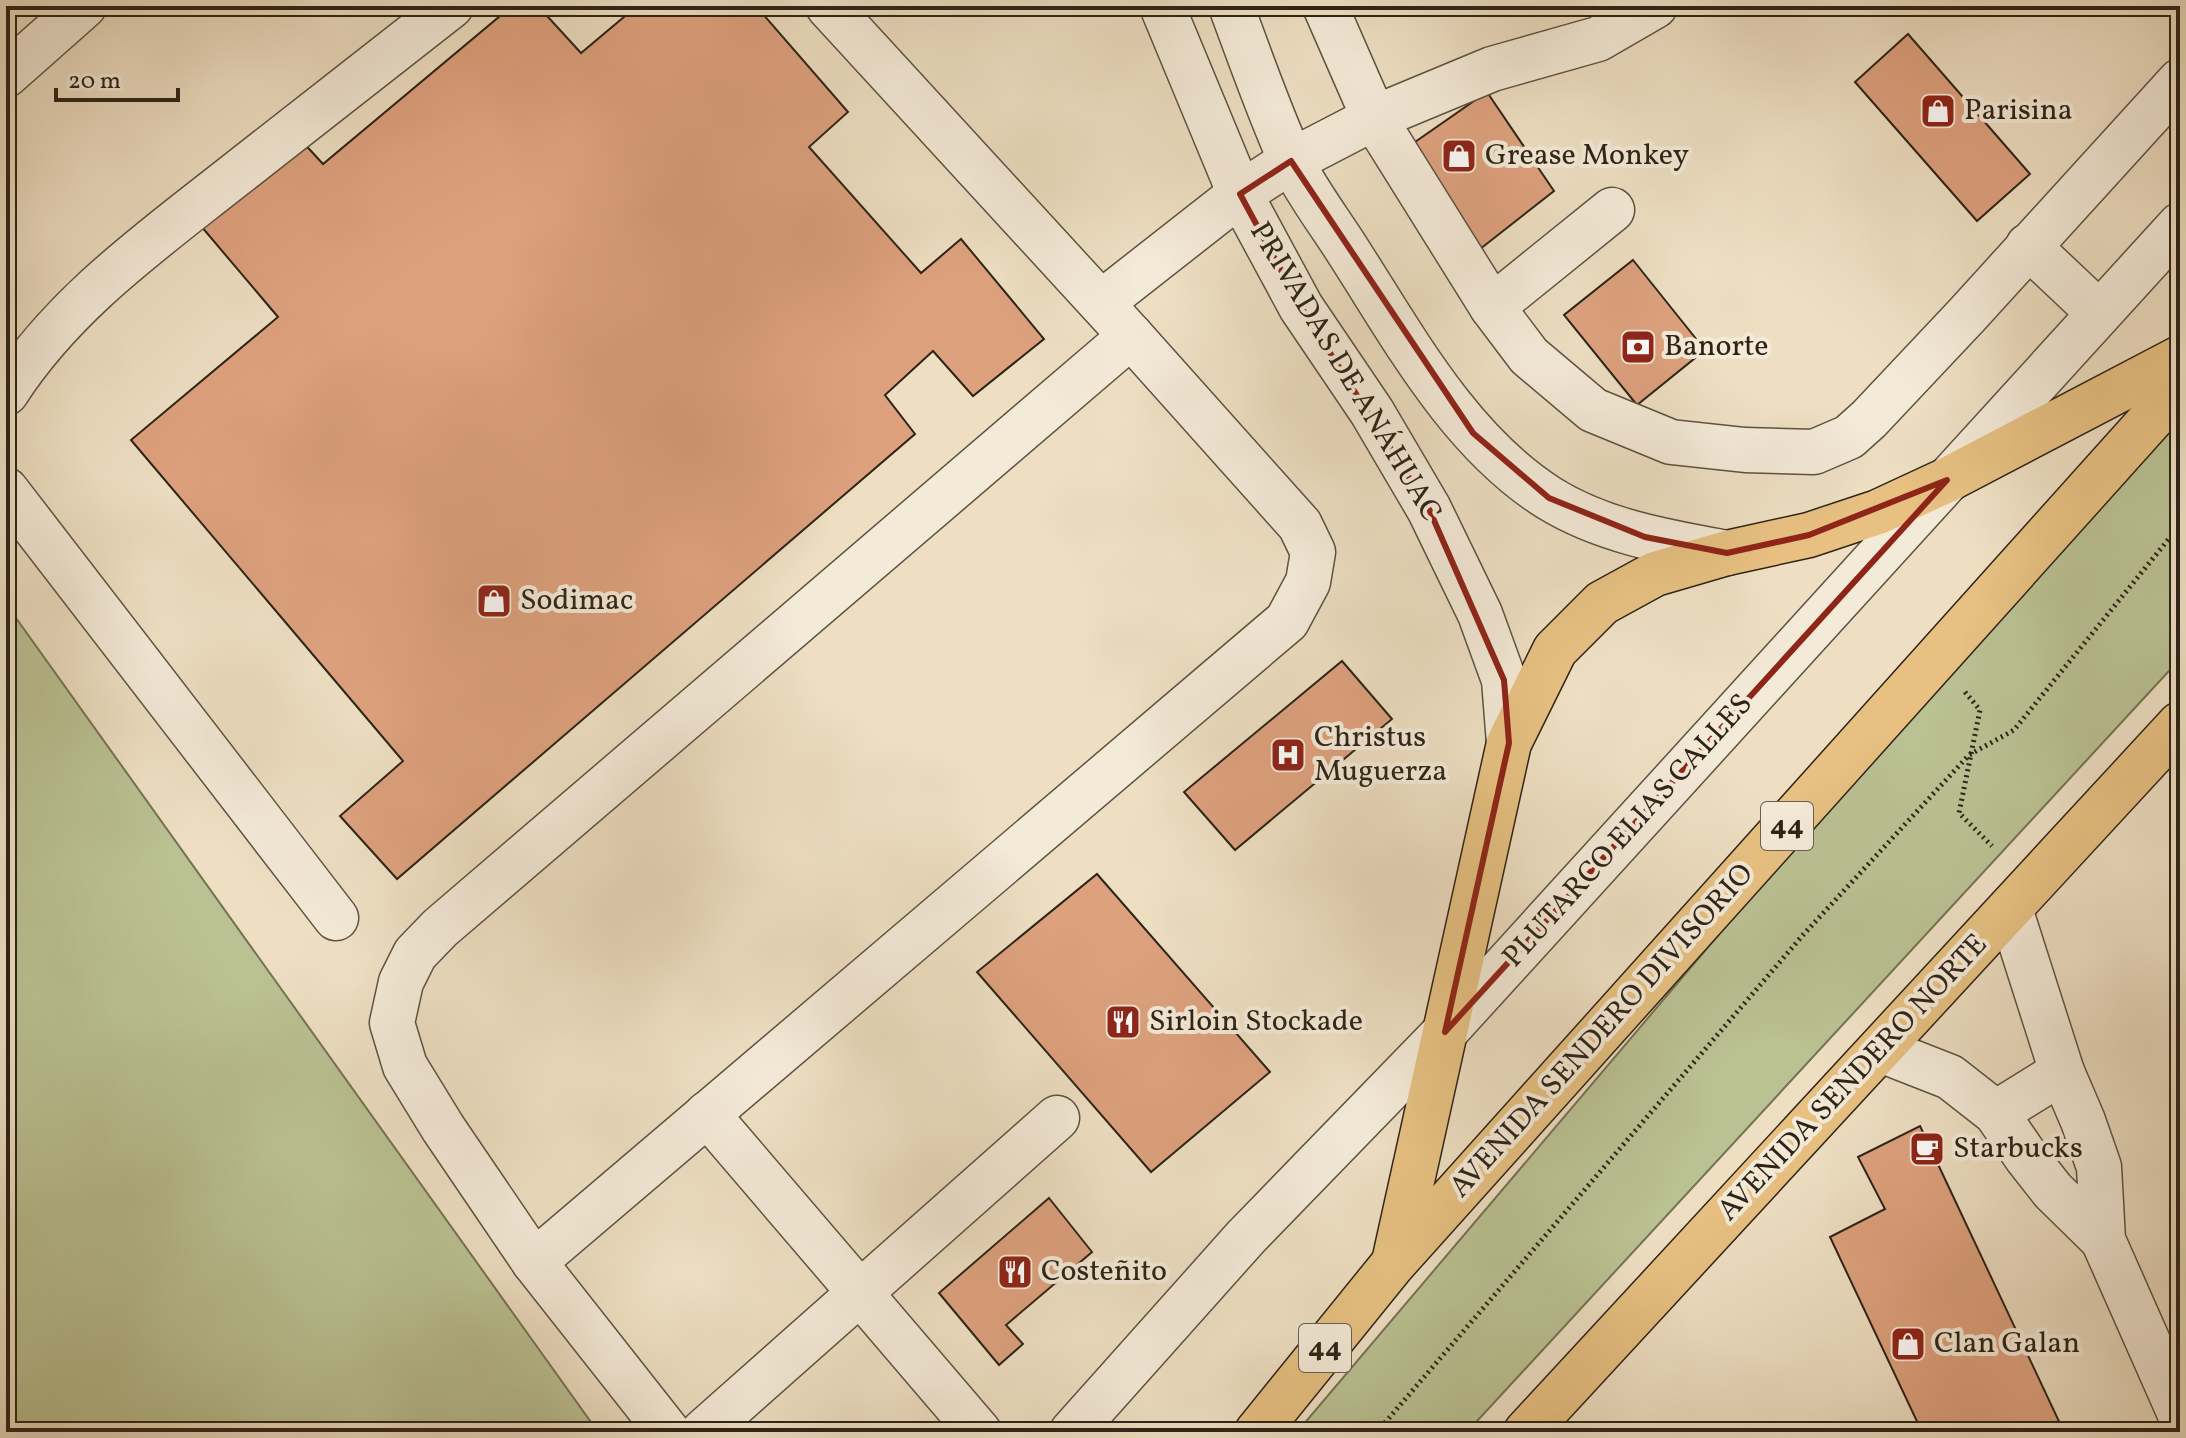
<svg xmlns="http://www.w3.org/2000/svg" width="2186" height="1438" viewBox="0 0 2186 1438" font-family="Vollkorn,serif">
<style>
.green{fill:#bac193;stroke:#747255;stroke-width:2}
.building{fill:#dda17e;stroke:#2d2417;stroke-width:2}
.lines{fill:none;stroke-linecap:round;stroke-linejoin:round}
.minor-casing{stroke:#5d5342;stroke-width:47}
.major-casing{stroke:#2d2417;stroke-width:47}
.path{stroke:#2d2417;stroke-width:5;stroke-dasharray:2 4;stroke-linecap:butt}
.minor{stroke:#f4ead8;stroke-width:44}
.major{stroke:#e7c082;stroke-width:44}
.marked{fill:none;stroke:#8f2418;stroke-width:6;stroke-linejoin:round}
.labels{text-anchor:middle;dominant-baseline:central;stroke-width:8;stroke-linejoin:round;paint-order:stroke}
.shield{fill:#f4ead8;stroke:#695f51;stroke-width:2}
.shield-label{font-size:28px;font-weight:bold;fill:#2d2417}
.poi-label{font-size:30px;fill:#2d2417;stroke:#f4ead8;text-anchor:start}
.street-label{font-size:30px;fill:#2d2417;stroke:#f4ead8}
</style>
<rect width="100%" height="100%" fill="#eedfc3"/>
<filter id="stains"><feTurbulence type="fractalNoise" baseFrequency=".0025" numOctaves="4"/><feColorMatrix values="0 0 0 0 .2 0 0 0 0 .09 0 0 0 0 .02 0 0 0 .5 -.17"/></filter>
<radialGradient id="worn" r=".72"><stop offset=".6" stop-color="#630" stop-opacity="0"/><stop offset="1" stop-color="#630" stop-opacity=".3"/></radialGradient>
<g class="green">
<path d="M2180 418V659L1467 1432H1297L1759 887Z"/>
<path d="M6 604 598 1432H6Z"/>
</g>
<g class="building">
<path d="M512 6H538L581 53 637 6H756L848 112 809 147 921 273 961 239 1044 339 973 396 933 351 885 395 915 434 397 879 340 816 403 761 131 440 278 317 201 226 300 139 323 164Z"/>
<path d="M1908 34 2030 174 1977 221 1855 82Z"/>
<path d="M1487 92 1554 191 1475 253 1415 142Z"/>
<path d="M1633 260 1705 350 1637 405 1564 315Z"/>
<path d="M1342 661 1392 719 1235 850 1184 792Z"/>
<path d="M1097 874 1270 1072 1151 1172 977 972Z"/>
<path d="M1920 1126 2064 1432H1922L1830 1237 1885 1209 1858 1157Z"/>
<path d="M1049 1198 1092 1252 1006 1325 1023 1344 999 1365 939 1293Z"/>
</g>
<g class="lines">
<defs>
<g id="minor">
<path d="M1162 6 1240 194 1301 307 1372 412 1429 509 1480 614 1504 680 1509 743"/>
<path d="M1231 6C1250 57 1268 109 1290 158 1305 190 1329 221 1348 251 1404 338 1459 441 1549 498 1602 531 1666 542 1727 553"/>
<path d="M1655 6 1598 39 1492 69 1374 118 1492 307 1529 356 1593 410 1671 442 1745 450 1814 452 1849 437 1869 419 1967 315 2180 81"/>
<path d="M6 75 84 6"/>
<path d="M2028 246 2099 313"/>
<path d="M1101 303 1240 194 1291 161 1374 118 1325 6"/>
<path d="M1492 307 1612 210"/>
<path d="M6 393C62 306 145 246 225 183 300 124 376 65 451 6"/>
<path d="M6 490 336 918"/>
<path d="M2010 909 2062 1072 2083 1121 2099 1167 2103 1240 2180 1414"/>
<path d="M1881 1050 1950 1077 1996 1113 2027 1158 2053 1191 2103 1240"/>
<path d="M1996 1113 2062 1072"/>
<path d="M707 1114 979 1432"/>
<path d="M534 1262 1287 621 1308 582 1313 552 1300 525 1131 336 828 6"/>
<path d="M668 1432 534 1262 443 1128 405 1066 392 1023 401 982 415 954 440 928 1131 336"/>
<path d="M703 1432 1057 1118"/>
<path d="M1072 1432 1246 1237 1445 1032 2180 225"/>
</g>
<g id="major">
<path d="M1394 1262 1509 743 1555 650 1602 603 1655 574 1727 553 1809 535 1878 512 1947 480 2180 358"/>
<path d="M1257 1432 1393 1264 2180 387"/>
<path d="M1526 1432 2180 724"/>
</g>
</defs>
<use href="#minor" class="minor-casing"/>
<use href="#major" class="major-casing"/>
<g class="path">
<path d="M1965 692 1980 710 1959 813 1992 846"/>
<path d="M1377 1432 1803 935 1969 755 2014 730 2180 525"/>
</g>
<use href="#minor" class="minor"/>
<use href="#major" class="major"/>
</g>
<path class="marked" d="M1291 161 1473 433 1549 498 1645 537 1727 553 1809 535 1947 480 1445 1032 1509 743 1504 680 1429 509 1301 307 1240 194Z"/>
<defs>
<symbol id="shop-square" viewBox="-11 -11 22 22"><rect x="-9" y="-9" width="18" height="18" rx="4" fill="#8f2418" stroke="#f4ead8"/><path d="M-5-2.5h2.3a2.7 3.5 0 0 1 5.4 0H5L5.5 6h-11ZM-1.5-2.5h3a1.5 2.3 0 0 0-3 0Z" fill="#fff"/></symbol>
<symbol id="bank-square" viewBox="-11 -11 22 22"><rect x="-9" y="-9" width="18" height="18" rx="4" fill="#8f2418" stroke="#f4ead8"/><path d="M-6-4H6V4H-6ZM0-2.3a2.3 2.3 0 1 0 0 4.6a2.3 2.3 0 1 0 0-4.6Z" fill="#fff"/></symbol>
<symbol id="hospital-square" viewBox="-11 -11 22 22"><rect x="-9" y="-9" width="18" height="18" rx="4" fill="#8f2418" stroke="#f4ead8"/><path d="M-5-5h3v3.5h4V-5h3V5h-3V1.5h-4V5h-3Z" fill="#fff"/></symbol>
<symbol id="restaurant-square" viewBox="-11 -11 22 22"><rect x="-9" y="-9" width="18" height="18" rx="4" fill="#8f2418" stroke="#f4ead8"/><path d="M-5-6h1v4h1v-4h1v4h1v-4h1v5L-1.5 .5V6h-2V.5L-5-1ZM5-6V6H3V1.5H1.5Q1.5-4 5-6Z" fill="#fff"/></symbol>
<symbol id="cafe-square" viewBox="-11 -11 22 22"><rect x="-9" y="-9" width="18" height="18" rx="4" fill="#8f2418" stroke="#f4ead8"/><path d="M-5.5-4.5H6V0H3Q3 3.5 0 3.5H-2.5Q-5.5 3.5-5.5 0ZM3-3.2v2h1.7v-2ZM-6 4.5H4V6H-6Z" fill="#fff"/></symbol>
</defs>
<g fill-rule="evenodd">
<use href="#shop-square" x="1918" y="91" width="40" height="40"/>
<use href="#shop-square" x="1439" y="136" width="40" height="40"/>
<use href="#bank-square" x="1618" y="327" width="40" height="40"/>
<use href="#shop-square" x="474" y="581" width="40" height="40"/>
<use href="#hospital-square" x="1268" y="735" width="40" height="40"/>
<use href="#restaurant-square" x="1103" y="1002" width="40" height="40"/>
<use href="#cafe-square" x="1907" y="1129" width="40" height="40"/>
<use href="#restaurant-square" x="995" y="1252" width="40" height="40"/>
<use href="#shop-square" x="1888" y="1324" width="40" height="40"/>
</g>
<g class="labels">
<g class="shield">
<rect x="1761" y="802" width="52" height="48" rx="6"/>
<rect x="1299" y="1324" width="52" height="48" rx="6"/>
</g>
<g class="shield-label">
<text x="1787" y="826">44</text>
<text x="1325" y="1348">44</text>
</g>
<g class="poi-label">
<text x="1964" y="111">Parisina</text>
<text x="1485" y="156">Grease Monkey</text>
<text x="1664" y="347">Banorte</text>
<text x="520" y="601">Sodimac</text>
<text x="1314" y="738">Christus<tspan x="1314" dy="34">Muguerza</tspan></text>
<text x="1149" y="1022">Sirloin Stockade</text>
<text x="1953" y="1149">Starbucks</text>
<text x="1041" y="1272">Costeñito</text>
<text x="1934" y="1344">Clan Galan</text>
</g>
<g class="street-label">
<text transform="translate(1345 372) rotate(59)">PRIVADAS DE ANÁHUAC</text>
<text transform="translate(1628 831) rotate(-48)">PLUTARCO ELIAS CALLES</text>
<text transform="translate(1602 1031) rotate(-48)">AVENIDA SENDERO DIVISORIO</text>
<text transform="translate(1853 1078) rotate(-47)">AVENIDA SENDERO NORTE</text>
</g>
</g>
<rect width="2186" height="1438" fill="none" stroke="#eedfc3" stroke-width="32"/>
<rect x="8" y="8" width="2170" height="1422" fill="none" stroke="#2d2417" stroke-width="4"/>
<rect x="16" y="16" width="2154" height="1406" fill="none" stroke="#2d2417" stroke-width="2"/>
<path d="M56 88v12h122v-12" fill="none" stroke="#2d2417" stroke-width="4"/>
<text x="68" y="88" font-size="24" fill="#2d2417" stroke="#f4ead8" stroke-width="6" paint-order="stroke">20 m</text>
<rect width="100%" height="100%" filter="url(#stains)"/>
<rect width="100%" height="100%" fill="url(#worn)"/>
</svg>
